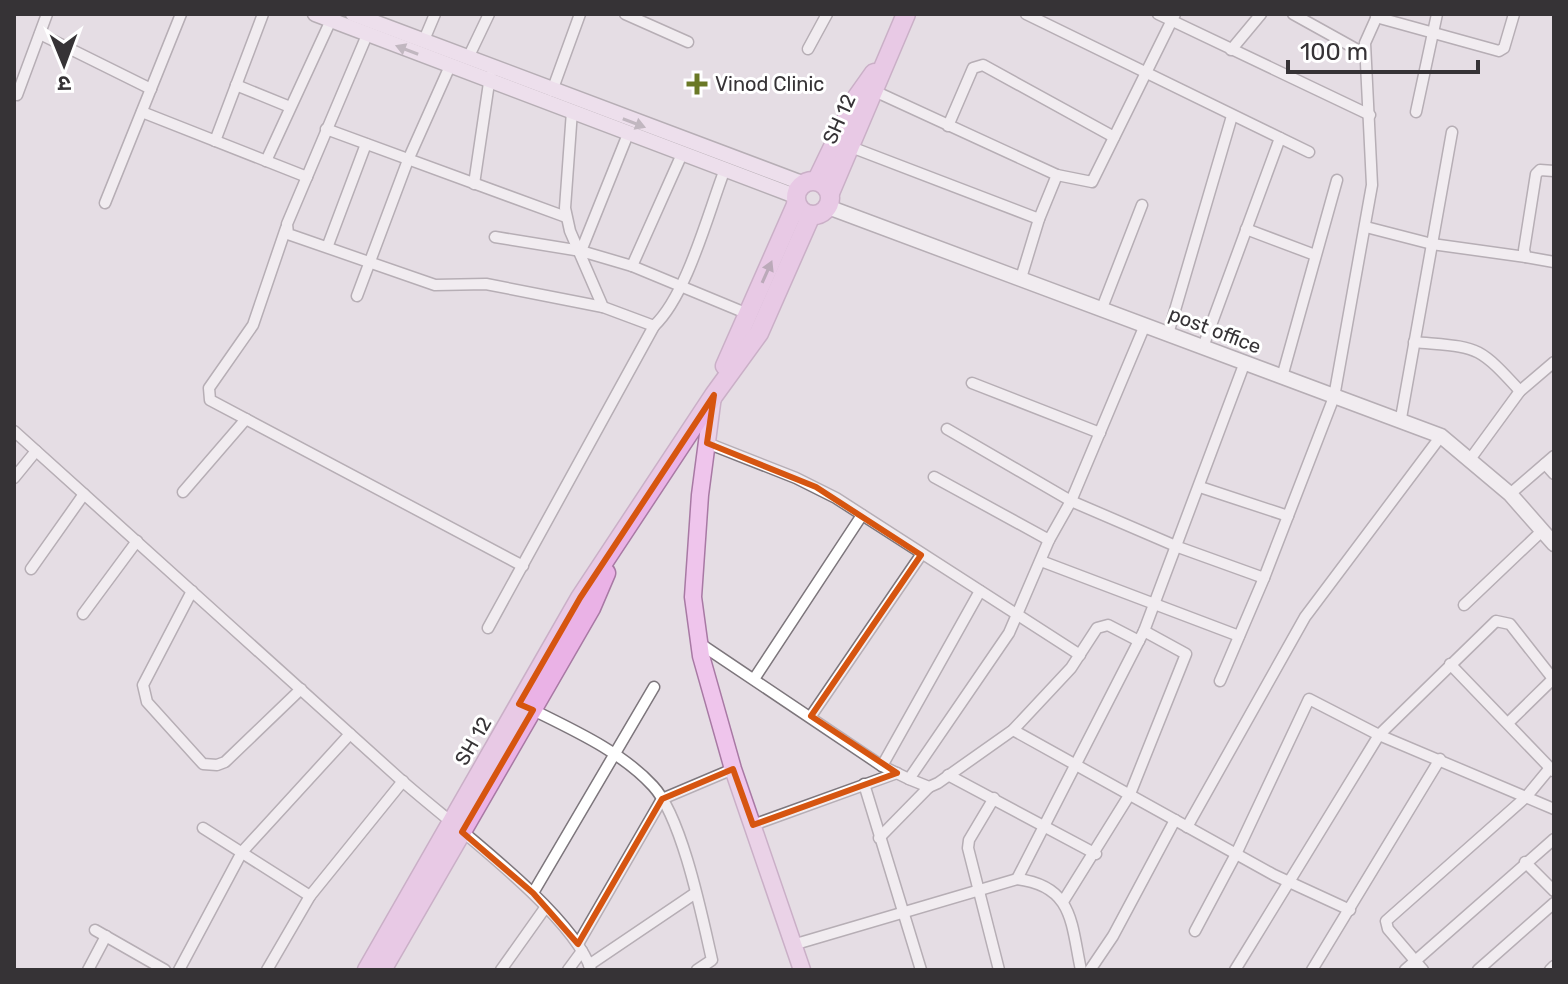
<svg xmlns="http://www.w3.org/2000/svg" width="1568" height="984" viewBox="0 0 1568 984" font-family="Rubik,'Noto Sans Devanagari',sans-serif">
<style>
.lines{fill:none;stroke-linecap:round;stroke-linejoin:round}
.minor-casing{stroke:#7d767c;stroke-width:13}
.tertiary-casing{stroke:#7d767c;stroke-width:17}
.secondary-casing{stroke:#7d767c;stroke-width:17}
.primary-casing{stroke:#a879a4;stroke-width:19}
.trunk-casing{stroke:#a879a4;stroke-width:21}
.minor{stroke:#fff;stroke-width:10}
.tertiary{stroke:#fff;stroke-width:14}
.secondary{stroke:#f7e2f6;stroke-width:14}
.primary{stroke:#efc5ec;stroke-width:16}
.trunk{stroke:#eab2e6;stroke-width:18}
.oneway{fill:#968a96}
.oneway2{fill:#876c85}
.marked{fill:none;stroke:#d65510;stroke-width:6;stroke-linejoin:round}
.poi-dot{fill:#6a7926;stroke:#fff;stroke-width:3}
.labels{text-anchor:middle;dominant-baseline:central;stroke-width:6;stroke-linejoin:round;paint-order:stroke}
.poi-label{font-size:20px;fill:#363336;stroke:#fff;text-anchor:start}
.street-label{font-size:20px;fill:#363336;stroke:#fff}
</style>
<rect width="100%" height="100%" fill="#e5dde4"/>
<g class="lines">
<defs>
<g id="minor">
<path d="M625 14 688 42"/>
<path d="M1026 14 1309 152"/>
<path d="M1158 14 1370 115"/>
<path d="M1293 14 1365 54"/>
<path d="M1376 17 1499 51 1504 48 1514 14"/>
<path d="M40 34 151 89"/>
<path d="M367 35 287 224 288 234 435 285 486 284 603 307"/>
<path d="M424 40 435 14"/>
<path d="M808 49 827 14"/>
<path d="M1231 50 1261 14"/>
<path d="M468 58 489 14"/>
<path d="M236 85 290 107"/>
<path d="M870 89 1057 175 1092 182 1175 14"/>
<path d="M552 91 580 14"/>
<path d="M17 95 47 14"/>
<path d="M572 111 565 208 570 231 603 307 654 326C687 295 708 213 725 169"/>
<path d="M142 112 307 177"/>
<path d="M1416 112 1437 14"/>
<path d="M948 126 973 68 983 65 1114 137"/>
<path d="M326 129 566 217"/>
<path d="M215 141 263 14"/>
<path d="M851 147 1039 219"/>
<path d="M266 161 331 20"/>
<path d="M1554 171 1540 170 1536 174 1524 250 1526 257 1554 262"/>
<path d="M474 184 490 76"/>
<path d="M105 203 181 14"/>
<path d="M1366 227 1432 244 1526 257"/>
<path d="M286 228 253 325 209 388 210 400 523 566"/>
<path d="M1246 229 1315 255"/>
<path d="M495 237 581 251 632 266 748 314"/>
<path d="M328 245 366 144"/>
<path d="M581 251 628 134"/>
<path d="M632 266 682 154"/>
<path d="M1021 278 1039 219 1057 175"/>
<path d="M357 296 408 160 450 66"/>
<path d="M1102 308 1142 205"/>
<path d="M1168 334 1232 116"/>
<path d="M1414 342C1478 348 1476 343 1520 391"/>
<path d="M1203 347 1280 138"/>
<path d="M1282 377 1337 180"/>
<path d="M972 383 1100 433"/>
<path d="M1401 418 1452 132"/>
<path d="M947 429 1071 501 1178 547 1264 578"/>
<path d="M14 431C143 547 271 663 400 779 448 822 573 913 591 970"/>
<path d="M707 443 796 478 836 498 1080 655"/>
<path d="M1471 458 1520 391 1554 362"/>
<path d="M1545 464 1554 474"/>
<path d="M934 477 1049 540"/>
<path d="M14 478 36 451"/>
<path d="M1200 487 1288 516"/>
<path d="M183 492 246 419"/>
<path d="M1510 494 1554 456"/>
<path d="M1041 561 1239 636"/>
<path d="M31 569 84 494"/>
<path d="M192 591 143 685 147 702 203 764 217 765 225 762 301 689"/>
<path d="M1464 605 1543 530"/>
<path d="M83 614 137 541"/>
<path d="M488 628 654 326"/>
<path d="M699 643 882 766 909 779 1009 633 1049 540 1071 501 1145 325"/>
<path d="M1450 664 1553 771"/>
<path d="M754 679 862 515"/>
<path d="M1220 681 1264 578 1334 397 1372 185 1365 43 1378 14"/>
<path d="M529 708C571 729 621 751 653 786 682 817 702 916 712 960L697 970"/>
<path d="M811 716 921 555"/>
<path d="M1508 723 1554 678"/>
<path d="M1013 730 1274 875 1350 910"/>
<path d="M882 766 980 591"/>
<path d="M948 775 1096 854"/>
<path d="M909 779 929 787 938 783 1013 730 1071 668 1097 628 1108 625 1139 641"/>
<path d="M864 784 921 970"/>
<path d="M994 798 969 840 968 848 999 970"/>
<path d="M753 825 897 773"/>
<path d="M1187 827 1305 617 1441 436"/>
<path d="M203 828 310 896"/>
<path d="M879 838 929 787"/>
<path d="M1525 862 1554 891"/>
<path d="M1017 879 1144 631 1245 362"/>
<path d="M533 893 654 687"/>
<path d="M1064 900 1130 794 1186 654 1144 631"/>
<path d="M95 930 165 970"/>
<path d="M1195 931 1236 854 1309 699 1379 735 1554 809"/>
<path d="M578 944 662 799 733 769"/>
<path d="M796 944 1017 879C1074 886 1071 924 1081 970"/>
<path d="M589 965 694 894"/>
<path d="M88 970 106 936"/>
<path d="M179 970 242 852 350 734"/>
<path d="M267 970 310 896 403 781"/>
<path d="M501 970 545 908"/>
<path d="M568 970 582 951"/>
<path d="M1090 970 1113 936 1175 820"/>
<path d="M1235 970 1379 735 1496 621 1510 624 1554 680"/>
<path d="M1312 970 1440 759"/>
<path d="M1405 970 1554 839"/>
<path d="M1423 970 1388 929 1386 921 1526 797 1550 768"/>
<path d="M1478 970 1554 903"/>
<path d="M1550 970 1554 966"/>
</g>
<path id="tertiary" d="M828 207 1441 436 1510 494 1554 544"/>
<g id="secondary">
<path d="M315 14 795 196"/>
<path d="M353 14 802 183"/>
</g>
<path id="primary" d="M713 396 700 495 693 597 701 656 733 769 802 970"/>
<g id="trunk">
<path d="M817 180 857 97 874 73"/>
<circle cx="813" cy="198" r="17"/>
<path d="M830 193 906 14"/>
<path d="M725 366 796 205"/>
<path d="M367 970 580 598 714 395 759 333 811 215"/>
<path d="M382 970 591 608 606 573"/>
</g>
</defs>
<use href="#minor" class="minor-casing"/>
<use href="#tertiary" class="tertiary-casing"/>
<use href="#secondary" class="secondary-casing"/>
<use href="#primary" class="primary-casing"/>
<use href="#trunk" class="trunk-casing"/>
<use href="#minor" class="minor"/>
<use href="#tertiary" class="tertiary"/>
<use href="#secondary" class="secondary"/>
<use href="#primary" class="primary"/>
<use href="#trunk" class="trunk"/>
</g>
<defs><path id="oneway-solid" d="M-6-.8H1V-3.2L6.5 0L1 3.2V.8H-6Z" transform="scale(2)"/></defs>
<g class="oneway">
<use href="#oneway-solid" transform="translate(407 50) rotate(-159)"/>
<use href="#oneway-solid" transform="translate(634 123) rotate(21)"/>
</g>
<use class="oneway2" href="#oneway-solid" transform="translate(767 272) rotate(-66)"/>
<path d="M0 0H1568V984H0ZM714 395 707 443 816 487 921 555 811 716 897 773 753 825 733 769 662 799 578 944 533 893 462 832 533 710 519 704 580 598Z" fill="#e5dde4" fill-opacity=".55" fill-rule="evenodd"/>
<path class="marked" d="M714 395 707 443 816 487 921 555 811 716 897 773 753 825 733 769 662 799 578 944 533 893 462 832 533 710 519 704 580 598Z"/>
<path class="poi-dot" d="M693 72h8v8h8v8h-8v8h-8v-8h-8v-8h8z"/>
<g class="labels">
<g class="poi-label">
<text x="715" y="84">Vinod Clinic</text>
</g>
<g class="street-label">
<text transform="translate(839 119) rotate(-66)">SH 12</text>
<text transform="translate(1215 330) rotate(21)">post office</text>
<text transform="translate(473 741) rotate(-60)">SH 12</text>
</g>
</g>
<rect width="1568" height="984" fill="none" stroke="#363336" stroke-width="32"/>
<g transform="translate(64 64) rotate(179)" stroke="#ffffff" stroke-width="6" paint-order="stroke">
<path d="M0-6L14 30L0 20L-14 30Z" fill="#363336"/>
<text y="-12" font-size="22" font-weight="bold" text-anchor="middle" fill="#363336">उ</text>
</g>
<path d="M1288 60v12h190v-12" fill="none" stroke="#363336" stroke-width="4"/>
<text x="1300" y="60" font-size="24" fill="#363336" stroke="#ffffff" stroke-width="6" paint-order="stroke">100 m</text>
</svg>
